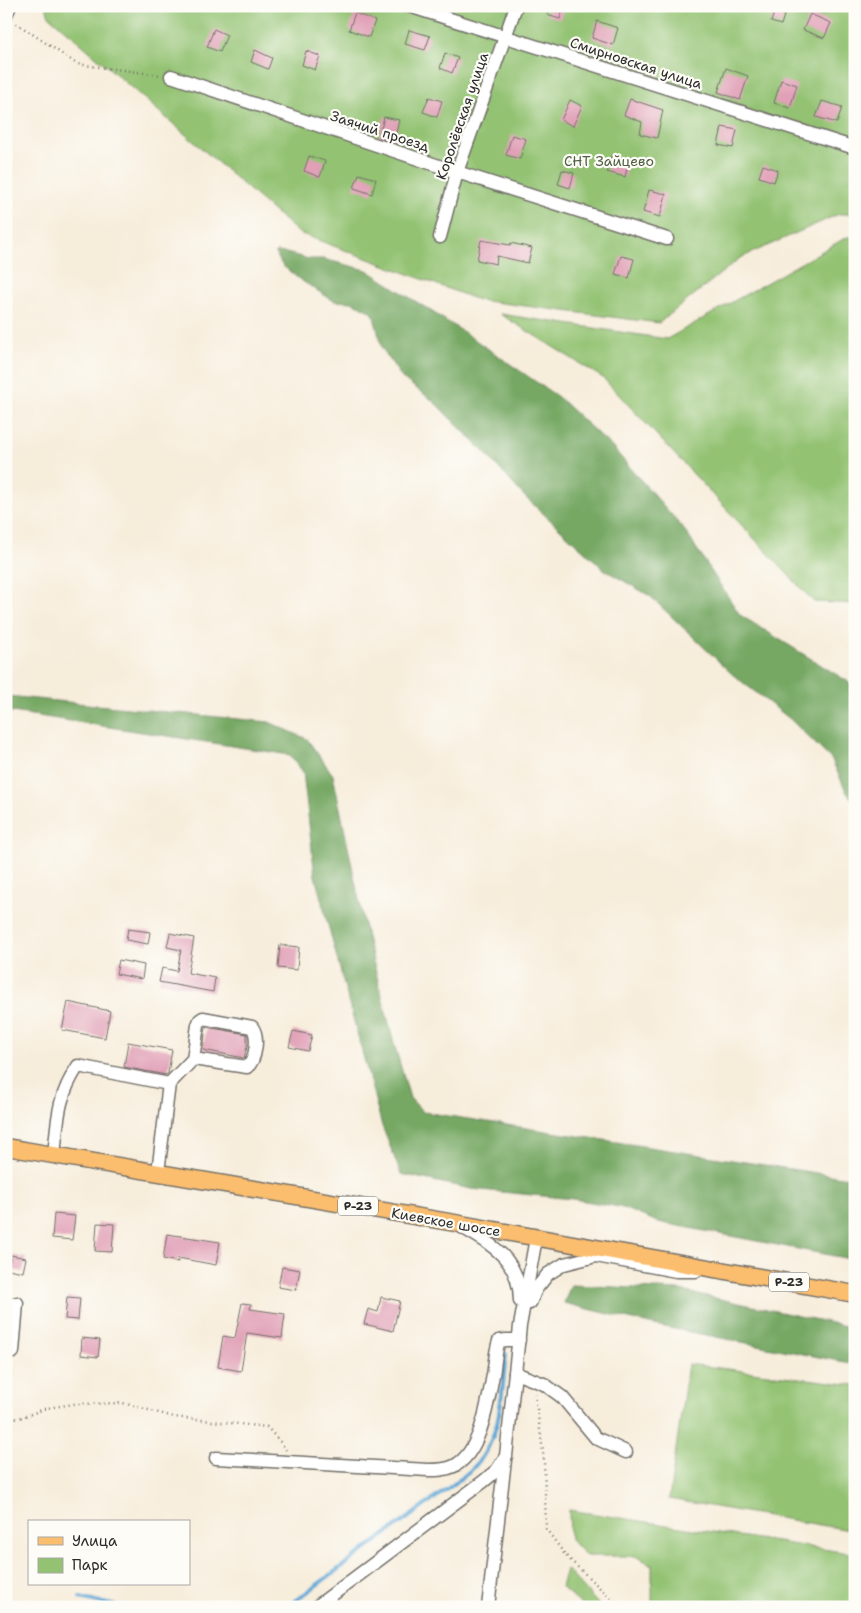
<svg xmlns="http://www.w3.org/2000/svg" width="861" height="1613" viewBox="0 0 861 1613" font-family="'Shantell Sans',sans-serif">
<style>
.green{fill:#93c272;stroke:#5f764e}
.forest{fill:#76a864;stroke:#506a48}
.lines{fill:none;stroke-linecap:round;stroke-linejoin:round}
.stream{stroke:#60a9d7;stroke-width:4}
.building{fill:#e1a0b7}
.minor-casing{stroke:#726f69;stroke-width:15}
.major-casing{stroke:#726f69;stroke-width:19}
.path{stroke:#726f69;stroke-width:2.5;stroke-dasharray:1 4;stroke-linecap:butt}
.minor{stroke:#fff;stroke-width:12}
.major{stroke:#fbbd6e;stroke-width:16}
.labels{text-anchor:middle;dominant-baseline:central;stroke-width:4.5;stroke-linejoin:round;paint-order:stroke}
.shield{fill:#fdfcf7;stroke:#6a6a68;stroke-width:1}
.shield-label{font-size:12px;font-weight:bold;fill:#2b2b2b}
.street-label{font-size:14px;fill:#2b2b2b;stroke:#fdfcf7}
.park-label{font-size:14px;fill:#4f6044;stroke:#fdfcf7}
</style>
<rect width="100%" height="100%" fill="#fdfcf7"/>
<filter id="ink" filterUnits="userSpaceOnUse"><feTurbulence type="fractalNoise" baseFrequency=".02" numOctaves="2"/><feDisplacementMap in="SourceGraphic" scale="10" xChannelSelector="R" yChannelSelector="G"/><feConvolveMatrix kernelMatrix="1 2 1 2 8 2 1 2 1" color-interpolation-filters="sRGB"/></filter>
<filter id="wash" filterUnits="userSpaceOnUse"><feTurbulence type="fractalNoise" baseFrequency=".0096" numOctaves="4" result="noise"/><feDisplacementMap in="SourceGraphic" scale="20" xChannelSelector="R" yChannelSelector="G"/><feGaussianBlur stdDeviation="1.12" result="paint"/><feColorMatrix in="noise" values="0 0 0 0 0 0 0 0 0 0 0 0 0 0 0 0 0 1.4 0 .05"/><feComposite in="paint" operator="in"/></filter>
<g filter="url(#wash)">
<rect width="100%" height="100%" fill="#f7eddb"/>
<g class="green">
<path d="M46 6H855V214H839L740 258 659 323 478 300 299 233 49 16Z"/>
<path d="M847 237H855V604L814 602 603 378 500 314 667 339Z"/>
<path d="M688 1364 855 1385V1531L669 1499Z"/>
<path d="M569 1510 855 1554V1607H652V1565L636 1556H586L570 1539Z"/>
<path d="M566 1569 601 1607H584L561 1587Z"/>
</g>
<g class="forest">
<path d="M276 252 286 253 309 259H323L367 270 465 333 558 397 612 447 683 528 740 615 855 686V802L847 793 832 760 790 719 732 674 650 596 605 570 524 496 487 455 432 400 402 378 382 348 373 313 353 302 334 301 299 279 282 265 276 254Z"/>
<path d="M6 696 269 722 307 739 333 775 366 933 393 1040 410 1098 423 1112 855 1179V1260L658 1222 620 1207 573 1199 471 1189 401 1174 382 1126 315 876 303 772 290 755 6 711Z"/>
<path d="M571 1285 678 1290 855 1328V1364L654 1325 564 1303Z"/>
</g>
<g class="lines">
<g class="stream">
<path d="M80 1598 121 1607"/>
<path d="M287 1607 454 1484C461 1478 469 1473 475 1466 503 1436 501 1393 506 1354"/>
</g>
</g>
<g id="blocks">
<g class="building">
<path d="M550 6H564L560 19 547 15Z"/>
<path d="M776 6H787L781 25 771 22Z"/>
<path d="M355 13 375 21 369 37 349 30Z"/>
<path d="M810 14 831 23 824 38 803 30Z"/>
<path d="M597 21 618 28 613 45 592 38Z"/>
<path d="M214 29 227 35 220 52 207 47Z"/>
<path d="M409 30 430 36 425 50 405 44Z"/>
<path d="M255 50 272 58 268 69 251 62Z"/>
<path d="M306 51 320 56 315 70 302 65Z"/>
<path d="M445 53 458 58 452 73 440 68Z"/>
<path d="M726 68 748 76 740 100 718 92Z"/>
<path d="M781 80 797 85 790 108 774 103Z"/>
<path d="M429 97 442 101 437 117 423 112Z"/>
<path d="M630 99 663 110 657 138 640 134 642 122 624 115Z"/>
<path d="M570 100 582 106 573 126 561 120Z"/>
<path d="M822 101 842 107 837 123 816 117Z"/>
<path d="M384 117 399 120 394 142 379 137Z"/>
<path d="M722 127 737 130 733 148 718 145Z"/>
<path d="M512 135 526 139 520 159 506 155Z"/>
<path d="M309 156 325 161 320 177 304 171Z"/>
<path d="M611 156 629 161 625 177 607 172Z"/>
<path d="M763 165 778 170 774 182 759 177Z"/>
<path d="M562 170 574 173 570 188 558 184Z"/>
<path d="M359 174 376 179 372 194 354 188Z"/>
<path d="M649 190 666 194 660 217 643 212Z"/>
<path d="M481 240 510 245 511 243 532 248 528 263 497 256 496 264 477 260Z"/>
<path d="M621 256 634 259 629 278 615 274Z"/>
<path d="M128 929 150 932 148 944 126 940Z"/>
<path d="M170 933 194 938 188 973 215 978 213 992 159 982 162 968 177 971 181 950 167 947Z"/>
<path d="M280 945 299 947 297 970 278 968Z"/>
<path d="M119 960 144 965 142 979 116 974Z"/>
<path d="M68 1002 110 1011 105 1038 62 1030Z"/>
<path d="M206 1027 247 1034V1047L244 1058 203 1050Z"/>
<path d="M293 1031 312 1035 308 1051 289 1047Z"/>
<path d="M128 1042 172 1050 168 1073 166 1075 124 1067Z"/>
<path d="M54 1214 75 1216 72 1240 52 1238Z"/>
<path d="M97 1223 114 1224 112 1252 95 1251Z"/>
<path d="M167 1234 220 1242 216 1265 178 1258V1262L163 1259Z"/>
<path d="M11 1255 26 1258 23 1272 8 1269Z"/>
<path d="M282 1267 300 1270 296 1290 278 1287Z"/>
<path d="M67 1297 80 1298 78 1320 65 1319Z"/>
<path d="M381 1297 400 1301 393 1331 364 1324 368 1309 378 1312Z"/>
<path d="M242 1303 251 1304 250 1309 285 1314 282 1338 247 1333 241 1371 218 1367 223 1336 235 1338Z"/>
<path d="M82 1338 100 1340 98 1357 81 1355Z"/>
</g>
</g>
</g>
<g filter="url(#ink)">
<use href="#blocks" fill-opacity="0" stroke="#726f69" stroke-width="1"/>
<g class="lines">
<defs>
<g id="minor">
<path d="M409 6 855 148"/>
<path d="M6 15 10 6"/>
<path d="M171 76 457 172 667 239"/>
<path d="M440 237 457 172 516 6"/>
<path d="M54 1155C58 1119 57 1098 78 1066L169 1084 193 1059 247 1067C256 1060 259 1036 252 1027L203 1018 200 1020 198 1025 193 1059"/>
<path d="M158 1172 169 1084"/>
<path d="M460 1226C493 1245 520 1260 520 1301"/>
<path d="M530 1303 536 1289 548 1274 564 1264 596 1256 676 1271H696"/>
<path d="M6 1307 17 1303 13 1352 6 1348"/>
<path d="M515 1373 544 1384 562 1397 596 1438 626 1452"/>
<path d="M216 1458 428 1470C437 1470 446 1470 454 1466 481 1453 488 1401 493 1375 495 1364 495 1352 499 1341L506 1340H519"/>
<path d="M316 1607 484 1481 497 1470 506 1456 520 1326 536 1238"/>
<path d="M488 1607 505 1460"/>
</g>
<path id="major" d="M6 1147 455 1223 855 1294"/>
</defs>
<use href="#minor" class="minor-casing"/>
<use href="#major" class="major-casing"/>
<g class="path">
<path d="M16 23 77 64 160 75"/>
<path d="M535 1394 544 1459 546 1529 566 1556 620 1607"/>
<path d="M6 1421 23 1417 47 1408 74 1404 123 1403 174 1417 267 1427 282 1444 286 1450"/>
</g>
<use href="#minor" class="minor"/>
<use href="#major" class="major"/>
</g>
</g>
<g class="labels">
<g class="shield">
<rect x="338" y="1196.5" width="40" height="19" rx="4"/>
<rect x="769" y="1272.5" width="40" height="19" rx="4"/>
</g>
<g class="shield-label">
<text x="358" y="1206">Р-23</text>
<text x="789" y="1282">Р-23</text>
</g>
<g class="street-label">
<text transform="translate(636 63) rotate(18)">Смирновская улица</text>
<text transform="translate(462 116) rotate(-71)">Королёвская улица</text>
<text transform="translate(380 131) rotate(18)">Заячий проезд</text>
<text transform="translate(446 1222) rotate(10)">Киевское шоссе</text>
</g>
<g class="park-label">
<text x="609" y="161">СНТ Зайцево</text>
</g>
</g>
<rect width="861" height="1613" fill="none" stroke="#fdfcf7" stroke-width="25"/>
<rect x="28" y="1520" width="162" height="65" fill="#fdfcf7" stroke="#a9a8a5"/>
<rect x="38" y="1537" width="25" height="8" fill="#fbbd6e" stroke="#a9a8a5"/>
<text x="72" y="1546" font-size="15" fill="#2b2b2b">Улица</text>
<rect x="38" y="1558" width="25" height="15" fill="#93c272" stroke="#a9a8a5"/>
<text x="72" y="1570" font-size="15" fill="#2b2b2b">Парк</text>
</svg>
